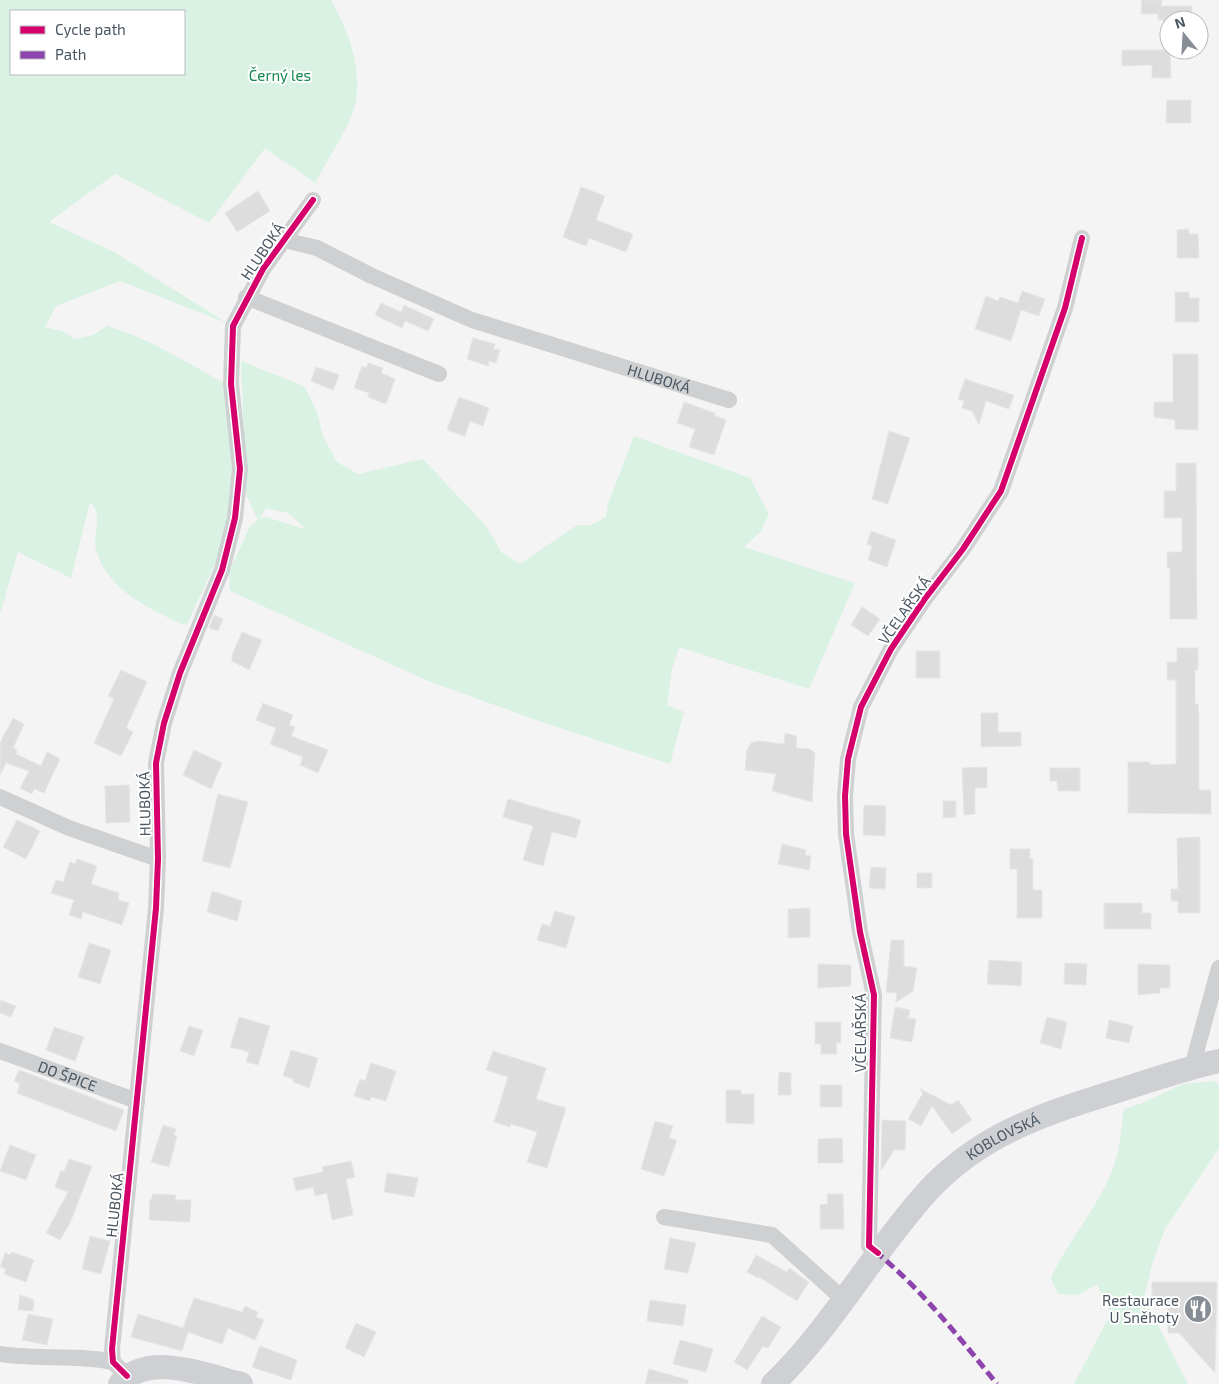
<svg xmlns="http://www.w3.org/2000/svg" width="1219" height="1384" viewBox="0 0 1219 1384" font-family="'Exo 2',sans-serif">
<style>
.green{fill:#d9f2e3;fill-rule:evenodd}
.building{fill:#ddddde;stroke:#e5e6e7}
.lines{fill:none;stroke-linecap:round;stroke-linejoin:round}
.street{stroke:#ced0d2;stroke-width:16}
.secondary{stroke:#ced0d4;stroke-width:24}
.quiet{stroke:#8e44ad;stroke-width:5;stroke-dasharray:10 5;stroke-linecap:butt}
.cycleway-casing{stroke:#fff;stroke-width:9}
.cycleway{stroke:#d6006c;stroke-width:6}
.labels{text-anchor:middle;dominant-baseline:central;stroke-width:4;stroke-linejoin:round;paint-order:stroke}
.park-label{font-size:15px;fill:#17864f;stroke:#fff}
.street-label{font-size:15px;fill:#4a5661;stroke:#fff}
.poi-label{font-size:15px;fill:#4a5661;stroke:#fff;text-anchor:end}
</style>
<rect width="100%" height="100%" fill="#f4f4f4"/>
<g class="green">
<path d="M0 0H331C348 31 363 68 355 104 351 125 326 162 315 183L265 148 209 223 115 174 49 222 114 252 227 323 120 281 56 306 45 327 62 331 75 339 93 335 107 326C149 338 187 363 226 384 231 441 240 508 216 562 207 583 196 603 187 624L183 625C151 609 117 595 100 561 98 555 95 548 95 542 95 528 102 514 90 502L71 578 18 552 0 614ZM11 11H184V74H11Z"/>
<path d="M241 361 304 386 317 412 323 436 337 462 358 474 423 459 487 527 501 552 520 564 577 525H591L606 517 608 504 634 436 750 478 769 514 761 531 744 547 855 583 809 689 679 647 672 669 667 705 684 712 670 764 542 722 428 681 230 591 229 572 250 526 258 520 242 486 245 463ZM266 508 288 513 307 530 266 517 259 519Z"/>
<path d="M1213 1081 1219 1085V1148L1165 1229 1152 1265 1144 1297 1188 1384H1074L1111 1313 1097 1285 1077 1295 1058 1294 1051 1278C1069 1239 1099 1207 1114 1166 1120 1149 1121 1127 1124 1109L1145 1102 1183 1084Z"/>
</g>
<g class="building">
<path d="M1142 0H1162L1161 6H1192V20H1158V14H1141Z"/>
<path d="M1122 50H1170L1171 78H1152V65L1122 66Z"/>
<path d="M1167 100H1191V123H1166Z"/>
<path d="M581 187 605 196 596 220 633 234 626 252 589 238 586 246 563 237Z"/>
<path d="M258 191 270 211 237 232 225 213Z"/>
<path d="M1189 229V234H1198L1199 258H1177V230Z"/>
<path d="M1022 291 1045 299 1039 316 1021 310 1011 341 975 329 986 296 998 301 1000 297 1018 303Z"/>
<path d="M1175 292H1189V298H1199V322H1175Z"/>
<path d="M381 303 401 312 404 305 434 319 428 331 405 321 402 328 375 315Z"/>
<path d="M473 338 495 344 493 349 500 350 496 363 489 361 488 366 467 359Z"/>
<path d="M1173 354H1198V430L1175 429V420L1154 417V402H1173Z"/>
<path d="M368 363 383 368 381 373 395 379 386 404 368 397 369 393 354 388 362 366 366 368Z"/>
<path d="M316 367 339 375 333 390 311 381Z"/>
<path d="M965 379 1014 395 1009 409 986 401 979 425 972 411 962 408 964 401 958 399Z"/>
<path d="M459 397 489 408 483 426 470 421 465 436 447 430Z"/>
<path d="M684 402 715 413 714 415 726 420 714 455 689 447 695 429 677 423Z"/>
<path d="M889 431 910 438 888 504 872 499Z"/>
<path d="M1176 463H1196L1197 619H1170V568H1167V552H1182V518H1164V491H1176Z"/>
<path d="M871 531 896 540 887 567 868 560 872 546 867 544Z"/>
<path d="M862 607 880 619 868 636 851 625Z"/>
<path d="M214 615 223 619 218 631 209 628Z"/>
<path d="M242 632 262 640 249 670 232 661V655Z"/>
<path d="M1177 648H1198V670H1195V704H1198L1199 719V790H1211V814L1128 813V762H1150V765L1176 764V680H1167V662H1177Z"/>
<rect x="916" y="651" width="24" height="27"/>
<path d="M121 670 147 682 126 728 133 732 121 756 94 743 114 699 108 696Z"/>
<path d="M263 703 293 715 289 725 295 727 291 736 328 750 318 773 300 765 303 757 270 744 276 728 256 720Z"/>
<path d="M981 713H998V732H1021V746L981 747Z"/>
<path d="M13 718 24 724 13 748 17 750 16 754 41 766 47 752 60 759 44 793 34 789 32 794 20 788 29 771 6 763 0 775V743Z"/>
<path d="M785 733 797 736 796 748 810 749 815 753 812 802 772 791 776 774 745 770 747 750 751 743 759 741 784 744Z"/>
<path d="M194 750 222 763 211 789 183 775Z"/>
<path d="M987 767V788H975V814L964 815 962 768Z"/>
<path d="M1050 768H1080V791H1058L1057 781H1050Z"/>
<path d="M129 785 130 822 106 823 105 786Z"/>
<path d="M218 794 248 802 230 868 202 861Z"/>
<path d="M508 799 581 820 576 838 552 832 543 866 523 860 533 826 503 817Z"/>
<path d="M943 801H956V817L943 818Z"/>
<path d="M864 805 886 806 885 836 863 835Z"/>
<path d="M17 820 40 831 26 859 3 847Z"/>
<path d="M1200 837V913H1178V901H1171V889H1178L1177 838Z"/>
<path d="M782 844 806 850 805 855 811 856 809 870 778 864Z"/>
<path d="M1010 849H1030V859H1033V890H1042V918H1017V869H1010Z"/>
<path d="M77 859 97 866 91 884 119 893 118 900 129 903 122 925 83 912 81 919 69 915 74 900 51 893 56 880 63 882 70 862 75 864Z"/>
<path d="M871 867 886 868 885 889 869 888Z"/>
<rect x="917" y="873" width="15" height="15"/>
<path d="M212 891 242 901 237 921 207 912Z"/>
<path d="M1104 903H1142V913H1151V929H1104Z"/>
<path d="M810 908V937L788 938V909Z"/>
<path d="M555 911 575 917 566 948 537 940 542 924 550 926Z"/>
<path d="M891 940H904V966L917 968 913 991 896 1002 897 993 886 992Z"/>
<path d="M89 943 111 950 100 984 78 977Z"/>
<path d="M989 960 1022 962 1021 986 987 984Z"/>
<path d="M1065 963 1087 964 1086 985 1064 984Z"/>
<path d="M818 964 851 965V986L818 988Z"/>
<path d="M1138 964 1170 965V988H1160V993L1138 995Z"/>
<path d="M0 1000 16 1006 11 1017 0 1013Z"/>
<path d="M895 1007 910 1010 908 1018 916 1019 912 1042 890 1038Z"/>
<path d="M239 1017 270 1026 258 1065 246 1062 249 1052 230 1047Z"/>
<path d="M1047 1017 1067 1022 1061 1049 1040 1043Z"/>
<path d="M1109 1020 1133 1026 1129 1043 1106 1038Z"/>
<path d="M815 1022H841V1043H836L837 1054H821V1044H815Z"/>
<path d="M189 1026 203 1030 194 1056 180 1051Z"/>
<path d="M54 1027 84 1037 75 1061 46 1050Z"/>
<path d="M291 1050 318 1058 309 1088 293 1082 294 1079 283 1076Z"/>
<path d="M493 1051 546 1068 536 1099 566 1108 547 1168 527 1162 537 1132 511 1124 510 1127 494 1122 508 1077 486 1070Z"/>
<path d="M371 1063 396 1071 386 1101 371 1097 370 1101 354 1096 360 1079 365 1081Z"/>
<path d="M19 1070 124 1110 116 1131 17 1093 20 1084 14 1081Z"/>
<path d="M779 1072 791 1073V1095H778Z"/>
<rect x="820" y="1085" width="22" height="22"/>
<path d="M919 1088 951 1105 958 1100 972 1120 952 1134 932 1106 921 1126 908 1119 923 1093Z"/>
<path d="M726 1090H741V1094H754V1124L726 1123Z"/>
<path d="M882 1120 906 1121 905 1150H894L881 1171Z"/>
<path d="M655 1121 673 1126 669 1138 677 1140 664 1176 641 1169Z"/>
<path d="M163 1125 176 1129 174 1135 177 1136 169 1167 151 1162Z"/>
<path d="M842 1138 843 1163H818V1139Z"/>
<path d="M10 1145 36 1155 26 1180 0 1171Z"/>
<path d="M69 1159 92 1166 70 1223 60 1240 46 1233 68 1192 55 1187 61 1170 64 1172Z"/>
<path d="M351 1161 355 1177 346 1179 353 1215 332 1220 327 1193 315 1196 313 1187 296 1191 293 1178 323 1172 322 1167Z"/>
<path d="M387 1173 418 1178 414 1197 384 1192Z"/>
<path d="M152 1194 176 1195 175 1200H191L190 1222 149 1220 150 1199H152Z"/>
<path d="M827 1194H843L844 1229H820V1205L828 1204Z"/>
<path d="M90 1236 110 1241 101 1274 82 1269Z"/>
<path d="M670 1238 696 1243 688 1273 664 1269Z"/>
<path d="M12 1252 34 1260 26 1282 4 1274 6 1269 0 1267 5 1253 10 1255Z"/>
<path d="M756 1255 787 1272 789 1268 809 1282 797 1301 759 1277 758 1278 747 1272Z"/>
<path d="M1152 1282H1217L1215 1373 1179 1333H1168V1299H1152Z"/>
<path d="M20 1295 34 1300 33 1311 18 1310Z"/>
<path d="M194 1298 242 1312 245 1306 258 1312 256 1317 264 1320 255 1340 228 1328 222 1344 188 1332 182 1351 131 1337 138 1314 183 1328Z"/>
<path d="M650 1300 686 1305 683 1326 647 1321Z"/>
<path d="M28 1314 53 1319 47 1345 22 1340Z"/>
<path d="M762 1316 781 1327 768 1348 763 1346 747 1370 734 1362Z"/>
<path d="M356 1323 376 1332 364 1357 345 1348Z"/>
<path d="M680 1340 713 1349 706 1372 673 1364Z"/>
<path d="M260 1346 297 1360 291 1380 252 1367Z"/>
<path d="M649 1369 688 1380V1384H645Z"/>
</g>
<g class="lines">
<g class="street">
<path id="s1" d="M284 240 317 248 372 276 472 320 729 400"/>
<path d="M246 297 439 374"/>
<path d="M0 797 69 828 158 859"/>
<path id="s2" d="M0 1051 137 1101"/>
<path d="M1192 1067 1219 968"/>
<path d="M664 1217 772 1235 843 1299"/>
<path d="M878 1253 869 1246 874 995 860 932 846 834 845 796 848 759 861 707 891 649 924 600 963 549 1001 491 1065 308 1082 238"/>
<path d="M0 1354C37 1360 76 1354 113 1362"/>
<path d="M127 1376 113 1362 112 1349 156 908 158 859 156 763 164 723 180 673 222 570 235 518 240 469 231 384 233 326 263 269 313 200"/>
</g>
<g class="secondary">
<path d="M120 1384C148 1351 205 1375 241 1384"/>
<path id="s3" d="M773 1384C832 1327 872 1253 927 1192 979 1135 1043 1114 1114 1092 1149 1081 1183 1069 1219 1061"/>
</g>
<path class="quiet" d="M875 1251C922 1290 959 1337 997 1384"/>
<defs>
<g id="cycleway">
<path d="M878 1253 869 1246 874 995 860 932 846 834 845 796 848 759 861 707 891 649 924 600 963 549 1001 491 1065 308 1082 238"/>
<path d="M127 1376 113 1362 112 1349 156 908 158 859 156 763 164 723 180 673 222 570 235 518 240 469 231 384 233 326 263 269 313 200"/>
</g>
</defs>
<use href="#cycleway" class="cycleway-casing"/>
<use href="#cycleway" class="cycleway"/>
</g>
<defs>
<symbol id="restaurant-disc" viewBox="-11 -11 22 22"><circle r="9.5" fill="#868d94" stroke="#fff"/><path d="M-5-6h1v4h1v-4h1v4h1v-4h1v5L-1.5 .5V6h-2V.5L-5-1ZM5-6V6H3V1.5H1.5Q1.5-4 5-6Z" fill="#fff"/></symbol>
</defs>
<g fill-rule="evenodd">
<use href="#restaurant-disc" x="1182" y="1293" width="32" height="32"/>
</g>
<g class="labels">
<g class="park-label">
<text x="280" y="75">Černý les</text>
</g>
<g class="street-label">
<text transform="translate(262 251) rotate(-56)">HLUBOKÁ</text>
<text stroke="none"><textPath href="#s1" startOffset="401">HLUBOKÁ</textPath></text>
<text transform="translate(904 610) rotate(-55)">VČELAŘSKÁ</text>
<text transform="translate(144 804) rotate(-91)">HLUBOKÁ</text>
<text transform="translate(860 1033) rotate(-90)">VČELAŘSKÁ</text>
<text stroke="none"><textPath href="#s2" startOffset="72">DO ŠPICE</textPath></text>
<text stroke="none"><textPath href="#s3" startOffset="341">KOBLOVSKÁ</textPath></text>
<text transform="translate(114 1205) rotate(-84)">HLUBOKÁ</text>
</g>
<g class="poi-label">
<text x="1179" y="1300">Restaurace<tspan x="1179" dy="17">U Sněhoty</tspan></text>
</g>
</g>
<rect x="10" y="10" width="175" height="65" fill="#ffffff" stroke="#b7bbc0"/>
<rect x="20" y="26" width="25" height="8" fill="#d6006c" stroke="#b7bbc0"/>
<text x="55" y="35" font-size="15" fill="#4a5661">Cycle path</text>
<rect x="20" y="51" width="25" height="8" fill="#8e44ad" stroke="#b7bbc0"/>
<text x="55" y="60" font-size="15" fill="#4a5661">Path</text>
<g transform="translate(1184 35) rotate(342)"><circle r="24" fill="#ffffff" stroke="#b7bbc0"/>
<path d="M0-4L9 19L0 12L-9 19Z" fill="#868d94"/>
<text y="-8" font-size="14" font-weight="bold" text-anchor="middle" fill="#4a5661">N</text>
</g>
</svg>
